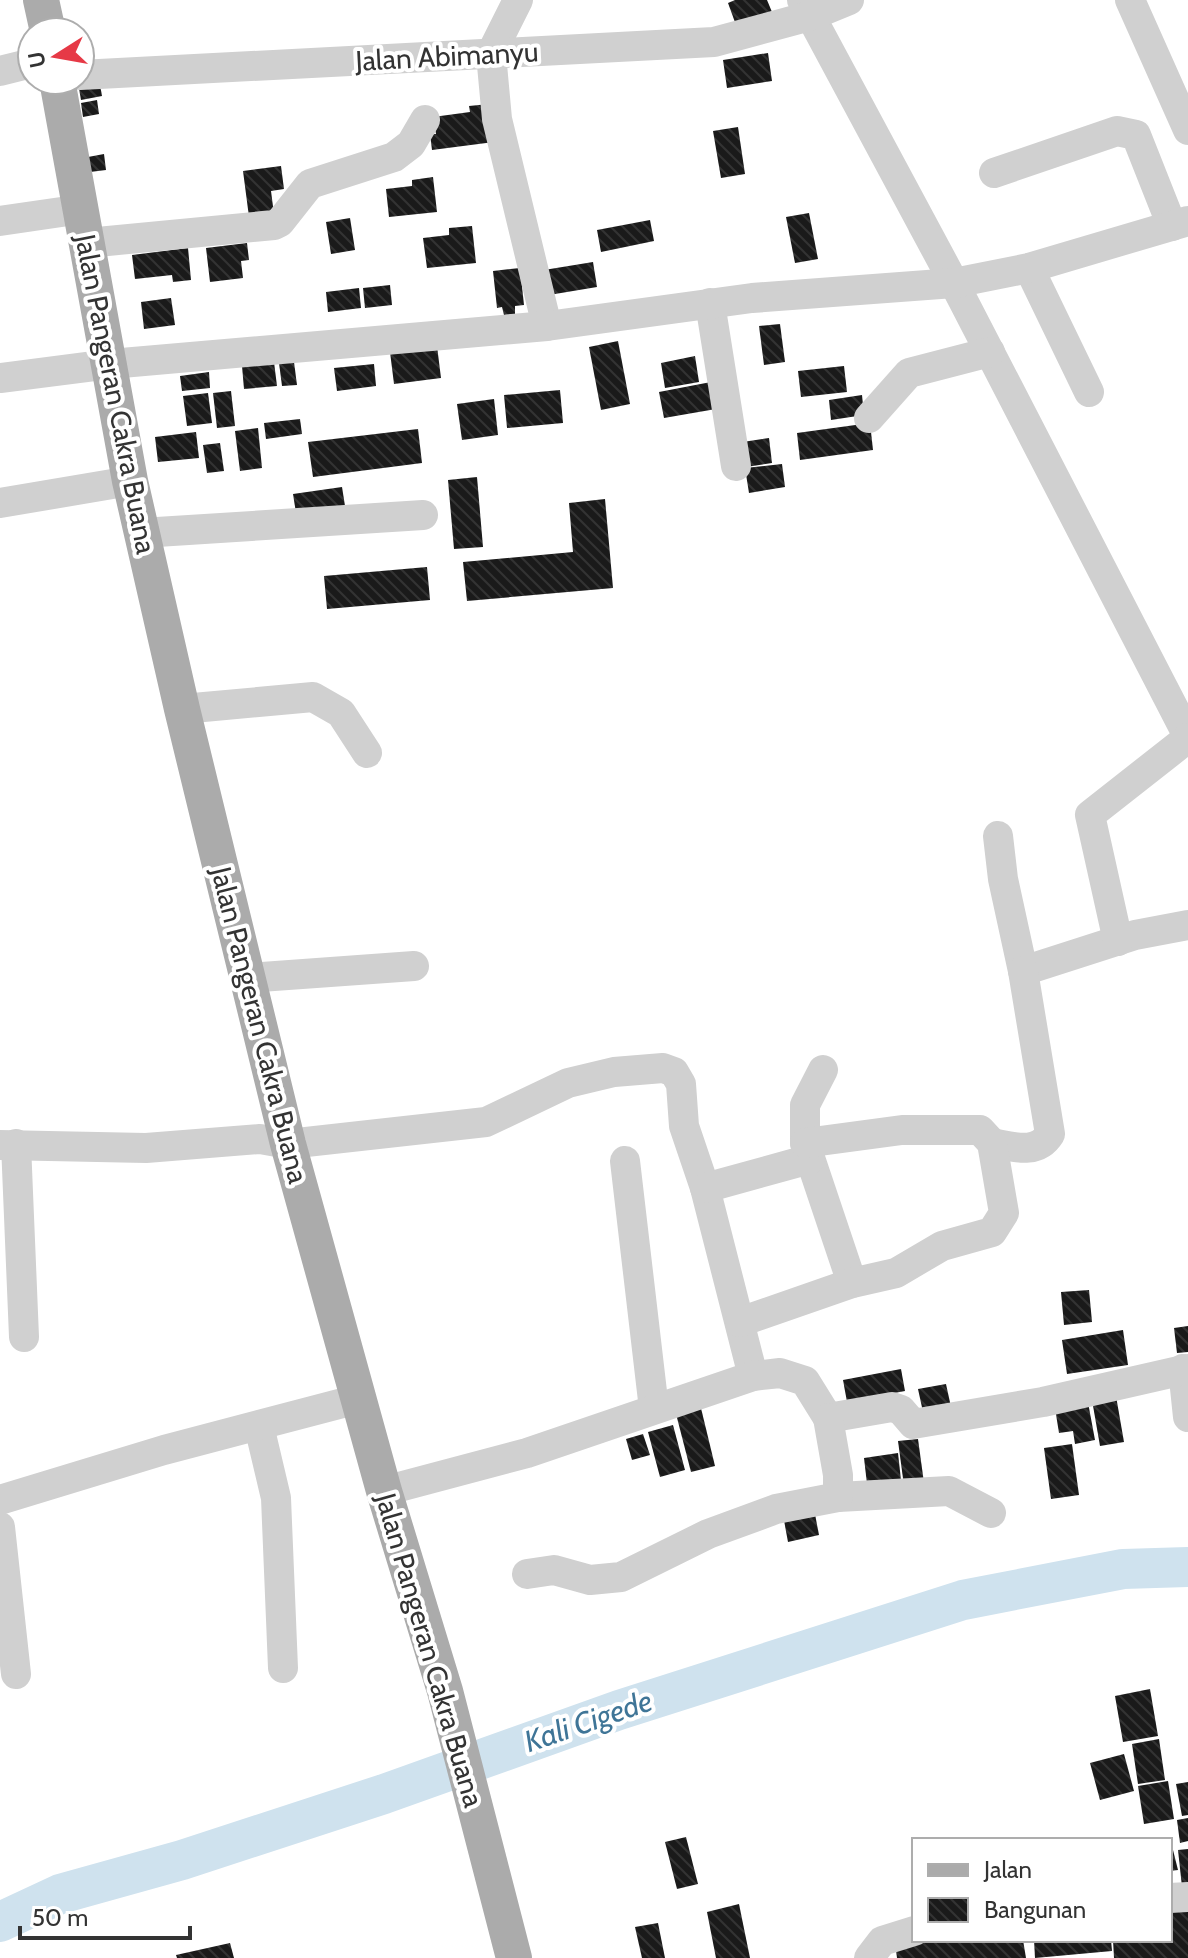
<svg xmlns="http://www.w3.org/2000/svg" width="1188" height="1958" viewBox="0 0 1188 1958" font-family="Cabin,sans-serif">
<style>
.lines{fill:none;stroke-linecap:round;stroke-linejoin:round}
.river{stroke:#cfe2ee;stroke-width:40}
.building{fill:url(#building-back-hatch)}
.minor{stroke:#d0d0d0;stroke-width:30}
.major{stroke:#ababab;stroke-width:36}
.labels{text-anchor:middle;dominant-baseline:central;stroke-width:8;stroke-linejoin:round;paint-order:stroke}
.street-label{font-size:28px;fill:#333;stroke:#fff}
.water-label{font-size:30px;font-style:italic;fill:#3f7597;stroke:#fff}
</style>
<defs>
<pattern id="building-back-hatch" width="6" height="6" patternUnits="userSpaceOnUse" patternTransform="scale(2)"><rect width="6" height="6" fill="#1a1a1a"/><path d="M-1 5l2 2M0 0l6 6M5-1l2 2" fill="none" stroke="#333"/></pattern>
</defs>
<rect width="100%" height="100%" fill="#fff"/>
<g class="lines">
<path class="river" d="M0 1922 60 1894 182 1860 384 1794 619 1710 963 1600 1123 1569 1188 1567"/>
</g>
<g class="building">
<path d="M735 0H767L772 12 736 25 728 3Z"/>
<path d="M768 53 772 81 727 88 723 60Z"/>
<path d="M99 79 102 96 81 100 78 83Z"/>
<path d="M97 100 99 114 83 117 81 103Z"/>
<path d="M489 104 494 142 432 150 430 134H436L433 117 470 112 469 106Z"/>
<path d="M738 127 745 174 721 178 713 131Z"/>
<path d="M104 154 106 170 90 172 88 157Z"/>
<path d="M281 166 284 189 271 191 274 214 249 217 243 171Z"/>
<path d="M433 177 437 212 389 217 386 189 412 186V180Z"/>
<path d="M809 213 818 259 795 263 786 217Z"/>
<path d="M350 218 355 250 331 254 326 222Z"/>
<path d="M650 220 654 241 601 252 597 230Z"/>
<path d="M472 226 476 263 427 268 423 238 449 235V228Z"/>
<path d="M247 243 249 260 241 261 243 278 210 282 206 248Z"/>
<path d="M188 248 191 280 173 282 172 275 135 279 132 255Z"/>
<path d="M593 262 597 287 549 295 544 270Z"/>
<path d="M520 268 524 305 515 306V314L504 315 502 307 497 308 493 271Z"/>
<path d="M390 285 392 305 365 308 363 288Z"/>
<path d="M359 288 361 308 328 312 326 292Z"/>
<path d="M171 298 175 325 144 329 141 302Z"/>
<path d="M780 324 785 362 764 365 759 326Z"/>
<path d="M618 341 630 404 601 410 589 347Z"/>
<path d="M437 346 441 378 394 384 390 352Z"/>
<path d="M695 356 699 382 665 388 661 363Z"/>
<path d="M274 362 277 386 244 389 242 366Z"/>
<path d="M294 362 297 385 282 386 279 363Z"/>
<path d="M374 364 376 386 337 391 334 368Z"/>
<path d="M844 366 847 392 801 397 798 371Z"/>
<path d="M209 372 210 388 182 391 180 376Z"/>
<path d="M711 382 716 409 664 418 659 392Z"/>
<path d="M560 390 563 423 507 428 504 395Z"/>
<path d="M231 391 235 426 217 428 213 393Z"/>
<path d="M208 393 212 423 187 426 183 396Z"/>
<path d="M862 395 864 415 831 420 829 400Z"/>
<path d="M494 399 498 435 462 440 457 404Z"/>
<path d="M300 419 302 434 266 439 264 423Z"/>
<path d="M870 423 873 450 800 460 797 433Z"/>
<path d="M258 428 262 468 240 471 235 431Z"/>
<path d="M418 429 422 463 313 477 308 442Z"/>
<path d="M196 432 199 458 158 462 155 437Z"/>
<path d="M769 438 772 463 740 468 736 443Z"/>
<path d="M220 443 224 471 207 473 203 445Z"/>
<path d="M782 464 785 487 749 493 745 468Z"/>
<path d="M477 477 483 547 454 549 448 480Z"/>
<path d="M342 487 346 512 297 519 293 494Z"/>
<path d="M605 499 613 588 467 601 463 562 573 552 569 503Z"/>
<path d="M427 567 430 600 327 609 324 576Z"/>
<path d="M1089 1290 1092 1322 1064 1325 1061 1292Z"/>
<path d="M1188 1326V1352L1177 1353 1174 1328Z"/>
<path d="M1123 1330 1128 1365 1067 1374 1062 1340Z"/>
<path d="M901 1369 905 1391 847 1402 843 1380Z"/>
<path d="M946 1384 951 1407 923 1412 918 1389Z"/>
<path d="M1116 1396 1124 1442 1100 1446 1092 1400Z"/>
<path d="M1087 1397 1095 1440 1075 1444 1073 1431 1059 1433 1054 1402Z"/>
<path d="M700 1404 715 1466 691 1472 675 1410Z"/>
<path d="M673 1425 685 1470 660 1477 648 1432Z"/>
<path d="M643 1434 650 1455 632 1460 626 1439Z"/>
<path d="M918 1439 924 1483 904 1486 898 1441Z"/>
<path d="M1072 1444 1079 1495 1051 1499 1044 1448Z"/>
<path d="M898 1453 901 1480 867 1484 864 1458Z"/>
<path d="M814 1509 819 1535 788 1542 783 1515Z"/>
<path d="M1150 1689 1158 1736 1123 1742 1115 1696Z"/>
<path d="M1159 1739 1165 1780 1138 1784 1132 1744Z"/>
<path d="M1124 1754 1134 1791 1100 1800 1090 1763Z"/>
<path d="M1168 1781 1174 1819 1144 1824 1138 1786Z"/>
<path d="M1188 1782V1815L1182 1816 1176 1784Z"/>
<path d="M1188 1818V1841L1180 1843 1177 1820Z"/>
<path d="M686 1837 698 1884 677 1889 665 1842Z"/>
<path d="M1170 1838 1178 1870 1170 1871Z"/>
<path d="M1188 1849V1886L1182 1887 1178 1850Z"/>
<path d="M739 1904 750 1958H716L707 1912Z"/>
<path d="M1188 1910V1958H1114L1113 1940H1170V1911Z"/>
<path d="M658 1923 665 1958H642L635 1927Z"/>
<path d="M914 1940H1023L1026 1958H897L895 1943Z"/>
<path d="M1034 1940H1111L1112 1951 1035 1958Z"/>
<path d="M230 1943 234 1958H177L176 1955Z"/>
</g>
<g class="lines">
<g class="minor">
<path d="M518 0 491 54 497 119 547 326"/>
<path d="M802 0 954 283 1188 736"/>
<path d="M1130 0 1188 130"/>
<path d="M0 71 32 63"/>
<path d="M80 75 714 42 810 16 849 0"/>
<path d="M994 173 1117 131 1136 135 1172 226"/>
<path d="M0 221 82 209"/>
<path d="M87 243 274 225 280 222 310 184 394 157 411 144 425 120"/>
<path d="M1029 268 1089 392"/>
<path d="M710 303 736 466"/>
<path d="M0 378 110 364 547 326 752 298 954 283 1029 268 1188 221"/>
<path d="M869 418 909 373 990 352"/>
<path d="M0 503 130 481"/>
<path d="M141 533 423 515"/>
<path d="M182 709 313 697 341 713 367 753"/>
<path d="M998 836 1003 879 1023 971 1135 935 1188 925"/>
<path d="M1118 941 1090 815 1188 738"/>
<path d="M247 978 414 966"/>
<path d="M823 1070 805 1105V1143L852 1283"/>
<path d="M992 1143C1014 1147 1037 1155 1050 1134L1023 971"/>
<path d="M16 1144 24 1337"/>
<path d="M0 1145 146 1148 260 1139 288 1144 486 1122 568 1083 614 1072 663 1068 674 1072 681 1084 684 1126 705 1188 753 1376"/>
<path d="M625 1161 654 1409"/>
<path d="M705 1188 810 1159"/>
<path d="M740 1322 852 1283 896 1273 942 1246 992 1232 1004 1213 992 1143 980 1130H902L805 1143"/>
<path d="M1183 1369 1188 1417"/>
<path d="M259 1426 276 1498 283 1668"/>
<path d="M384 1491 527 1453 753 1376 780 1373 805 1381 828 1418 892 1407 901 1410 913 1424 1043 1402 1188 1369"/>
<path d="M838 1497 949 1491 991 1513"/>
<path d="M0 1500 164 1450 358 1399"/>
<path d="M0 1527 16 1674"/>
<path d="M527 1574 554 1570 590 1580 621 1577 708 1534 776 1509 838 1497V1475L828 1418"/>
<path d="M1170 1898 1188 1897"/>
<path d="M869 1958 882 1941 914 1931"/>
</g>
<g class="major">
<path d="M41 0 48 32"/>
<path d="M57 80 130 481 182 709 288 1144 384 1491 445 1691 514 1958"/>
</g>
</g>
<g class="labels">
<g class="street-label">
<text transform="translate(447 56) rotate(-3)">Jalan Abimanyu</text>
<text transform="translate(116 394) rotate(79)">Jalan Pangeran Cakra Buana</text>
<text transform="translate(260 1025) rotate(76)">Jalan Pangeran Cakra Buana</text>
<text transform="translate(430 1650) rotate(74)">Jalan Pangeran Cakra Buana</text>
</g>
<g class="water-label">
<text transform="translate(588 1721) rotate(-19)">Kali Cigede</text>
</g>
</g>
<rect x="912" y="1838" width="260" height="104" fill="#ffffff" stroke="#adadad" stroke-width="2"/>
<rect x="928" y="1864" width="40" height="12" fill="#ababab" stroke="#adadad" stroke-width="2"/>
<text x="984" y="1878" font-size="24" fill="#333333">Jalan</text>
<rect x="928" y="1898" width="40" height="24" fill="url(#building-back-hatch)" stroke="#adadad" stroke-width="2"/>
<text x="984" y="1918" font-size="24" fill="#333333">Bangunan</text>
<g transform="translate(56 56) rotate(259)"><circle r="38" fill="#ffffff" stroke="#adadad" stroke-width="2"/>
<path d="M0-6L14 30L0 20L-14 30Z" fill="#e63946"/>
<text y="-12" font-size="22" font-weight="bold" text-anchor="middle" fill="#333333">U</text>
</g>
<path d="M20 1926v12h170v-12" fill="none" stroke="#333333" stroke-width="4"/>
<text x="32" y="1926" font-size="24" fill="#333333" stroke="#ffffff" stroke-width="6" paint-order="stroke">50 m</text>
</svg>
